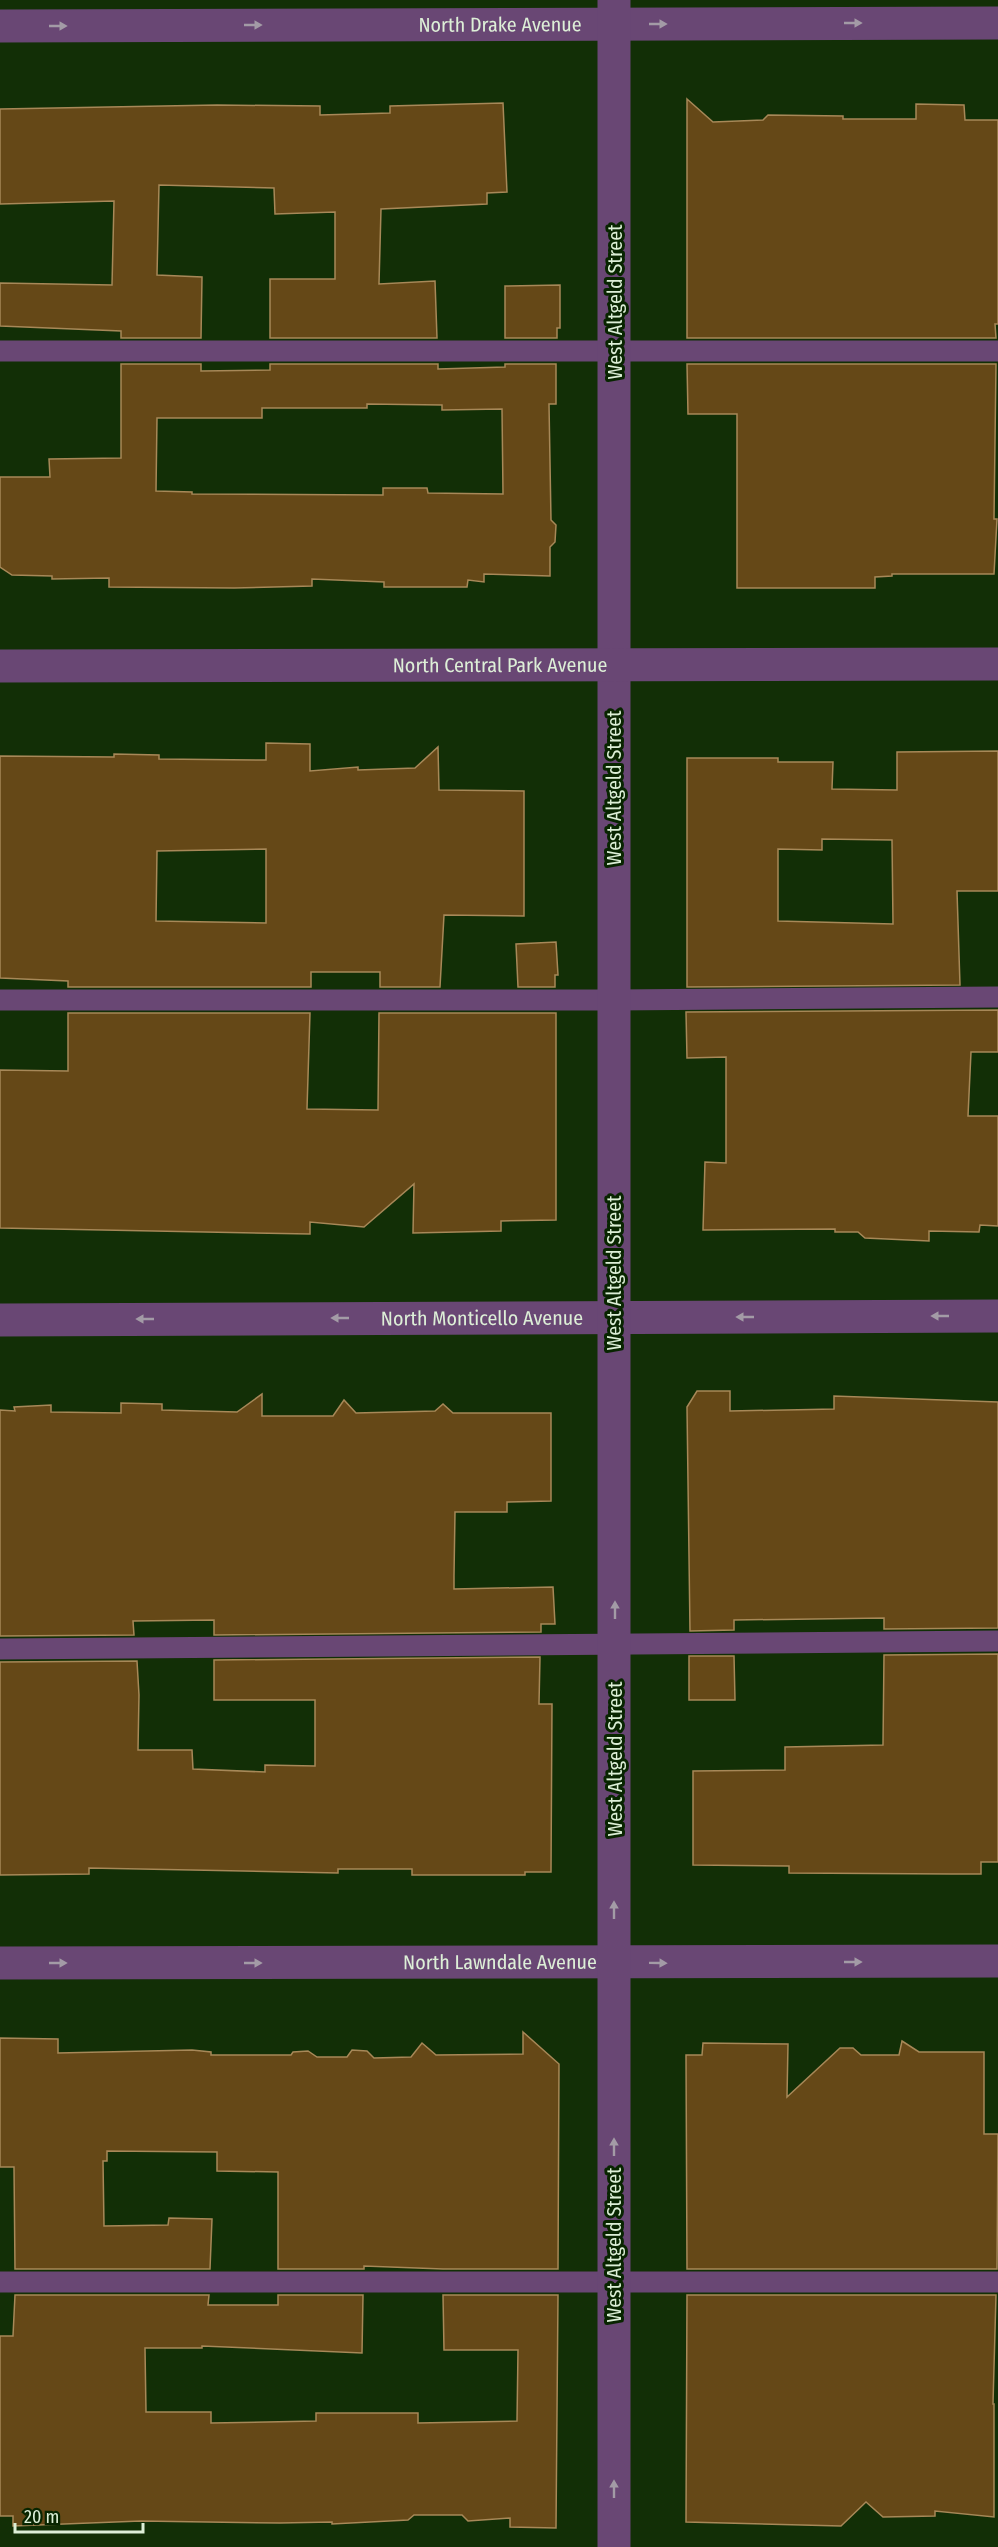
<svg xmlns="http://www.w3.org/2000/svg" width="998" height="2547" viewBox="0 0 998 2547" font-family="'Fira Sans Condensed',sans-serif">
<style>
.building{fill:#654817;stroke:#a78858;stroke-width:1.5;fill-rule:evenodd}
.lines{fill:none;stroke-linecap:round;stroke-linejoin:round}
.service{stroke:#694774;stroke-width:21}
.minor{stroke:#694774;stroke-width:33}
.tertiary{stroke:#694774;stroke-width:33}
.oneway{fill:#a39ba6}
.labels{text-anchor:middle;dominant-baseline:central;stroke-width:6;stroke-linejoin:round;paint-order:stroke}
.street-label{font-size:20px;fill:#ddefd7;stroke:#082500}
</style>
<rect width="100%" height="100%" fill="#122f06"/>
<g class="building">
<path d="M687 99 713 122 763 120 768 115 843 116V119H916V104L964 105 965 120H998V324H995L996 338H687Z"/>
<path d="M503 103 507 192 487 193V204L381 209 379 284 435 281 437 338H270V279H335V212L275 214 274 188 159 185 157 275 202 277 201 338H121V331L0 326V283L112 285 114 201 0 204V109L217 105 320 106V115L390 113V106Z"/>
<path d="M560 285V328H557V338H505V286Z"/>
<path d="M121 364H201V371L270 370V364H438V369L505 367V364H556V404H549L551 520 556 525 555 542 550 547V576L484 574V582L468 580 467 587H384V582L312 579V586L234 588 109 587V578L52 579V576L12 575 0 567V477H50L49 459 121 458ZM367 404 442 405V410L502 409 503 494 428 493 427 488H383V495L192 494V492L156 491 157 418H262V408H367Z"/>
<path d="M687 364H996L994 519H997L994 574H892V576L875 577V588H737V414H688Z"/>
<path d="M266 743 310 744V771L358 767V770L415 768 438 747 439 790 524 791V916L444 915 440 987H380V972H311V987H68V981L0 978V756L114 757V754L159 755V759L266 760ZM266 849V923L156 921 157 851Z"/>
<path d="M998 751V891H957L960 985 687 987V758H778V762H833L832 789 897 790V752ZM822 839 892 840 893 924 778 921V849L822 850Z"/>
<path d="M556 942 558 975H555V987H518L516 944Z"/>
<path d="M998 1010V1052H971L968 1116H998V1226L980 1225 979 1232 929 1231V1241L865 1238 858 1232H835V1229L703 1230 705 1162 726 1163V1057L687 1058 686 1012Z"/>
<path d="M68 1013H310L307 1109 378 1110 379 1013H556V1220L501 1221V1231L413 1233 414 1184 364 1227 310 1222V1234L0 1228V1070L68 1071Z"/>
<path d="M697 1391H730V1411L834 1409V1396L998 1402V1628L884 1629V1618L734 1620V1630L690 1631 687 1407Z"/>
<path d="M262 1394V1416H333L344 1400 356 1413 435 1411 443 1404 453 1413H551V1501L507 1502V1512H455L454 1576V1589L553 1587 555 1624H541V1632L214 1635V1620L133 1621 134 1635 0 1636V1410L15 1411 14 1407 51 1405V1412L121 1413V1403L162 1404V1410L237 1412Z"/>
<path d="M998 1654V1862H981V1874H952L789 1873V1866L693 1865V1771L785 1770V1747L883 1745 884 1655Z"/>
<path d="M689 1656H734L735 1700H689Z"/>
<path d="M540 1657 539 1704H552L551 1872H525V1875H412V1869H338V1873L89 1868V1874L0 1875V1662L137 1661 139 1695 138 1750H192L193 1769 265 1772V1765L315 1766V1700H214V1660Z"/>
<path d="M523 2032 559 2064 558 2269H443L364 2266V2269H278V2172L217 2171V2152L107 2151V2161H103L104 2226 168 2225 169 2218 212 2219 210 2269H15L14 2167H0V2038L58 2039V2053L192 2050 211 2052V2055H291L293 2052 308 2051 317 2057H347L352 2050 367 2051 374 2058 411 2057 422 2043 436 2055 523 2054Z"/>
<path d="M902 2041 919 2052H984V2134H998L997 2269H687L686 2055H702L703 2043 788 2044 787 2097 840 2048H853L861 2055H899Z"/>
<path d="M15 2295H209L208 2305H278V2295H363L362 2353 202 2346V2348H145L146 2412H211V2423L316 2421V2413H418V2423L517 2421 518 2350H444L443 2295H558L556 2528 510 2527V2518L468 2521 462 2515H414L408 2520 332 2524V2522L280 2523 141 2521 13 2526V2516H0V2336H13Z"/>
<path d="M687 2295H996L993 2404H994V2517L935 2511V2516L883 2517 866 2502 841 2526 686 2522Z"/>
</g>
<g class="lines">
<g class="service">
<path d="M0 351H998"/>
<path d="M0 1000H615L998 997"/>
<path d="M0 1649 998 1641"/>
<path d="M0 2282H998"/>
</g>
<g class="minor">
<path id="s1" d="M0 26 998 23"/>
<path id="s2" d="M0 1320 998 1316"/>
<path id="s3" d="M0 1963 998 1961"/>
<path d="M614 2547V0"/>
</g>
<path class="tertiary" id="s4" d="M0 666 998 664"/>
</g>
<defs><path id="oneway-solid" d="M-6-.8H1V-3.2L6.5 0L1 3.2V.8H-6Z" transform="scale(1.5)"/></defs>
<g class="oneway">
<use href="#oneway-solid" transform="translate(853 23)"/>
<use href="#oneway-solid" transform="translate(658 24)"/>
<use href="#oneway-solid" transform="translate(253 25)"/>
<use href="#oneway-solid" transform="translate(58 26)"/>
<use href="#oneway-solid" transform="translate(940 1316) rotate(180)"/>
<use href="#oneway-solid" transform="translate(745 1317) rotate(180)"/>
<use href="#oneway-solid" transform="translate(340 1318) rotate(180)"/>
<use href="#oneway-solid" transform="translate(145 1319) rotate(180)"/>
<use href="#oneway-solid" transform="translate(615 1610) rotate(-90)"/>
<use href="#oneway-solid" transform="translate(614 1910) rotate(-90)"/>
<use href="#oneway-solid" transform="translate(853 1962)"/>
<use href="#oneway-solid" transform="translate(58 1963)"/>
<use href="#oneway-solid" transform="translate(253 1963)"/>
<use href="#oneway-solid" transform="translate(658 1963) rotate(1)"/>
<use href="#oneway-solid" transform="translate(614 2147) rotate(-90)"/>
<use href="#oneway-solid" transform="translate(614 2489) rotate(-90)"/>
</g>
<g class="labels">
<g class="street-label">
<text stroke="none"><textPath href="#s1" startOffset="500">North Drake Avenue</textPath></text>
<text transform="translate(615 302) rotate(-90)">West Altgeld Street</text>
<text stroke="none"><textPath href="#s4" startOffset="500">North Central Park Avenue</textPath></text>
<text transform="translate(614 788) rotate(-90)">West Altgeld Street</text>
<text transform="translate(614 1273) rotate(-90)">West Altgeld Street</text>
<text stroke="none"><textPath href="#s2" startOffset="482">North Monticello Avenue</textPath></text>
<text transform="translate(615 1759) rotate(-90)">West Altgeld Street</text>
<text stroke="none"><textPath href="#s3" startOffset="500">North Lawndale Avenue</textPath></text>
<text transform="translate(614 2245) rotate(-90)">West Altgeld Street</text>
</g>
</g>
<path d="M15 2523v9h128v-9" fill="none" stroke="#ddefd7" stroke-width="3"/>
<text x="24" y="2523" font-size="18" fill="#ddefd7" stroke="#082500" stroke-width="4.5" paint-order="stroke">20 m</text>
</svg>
